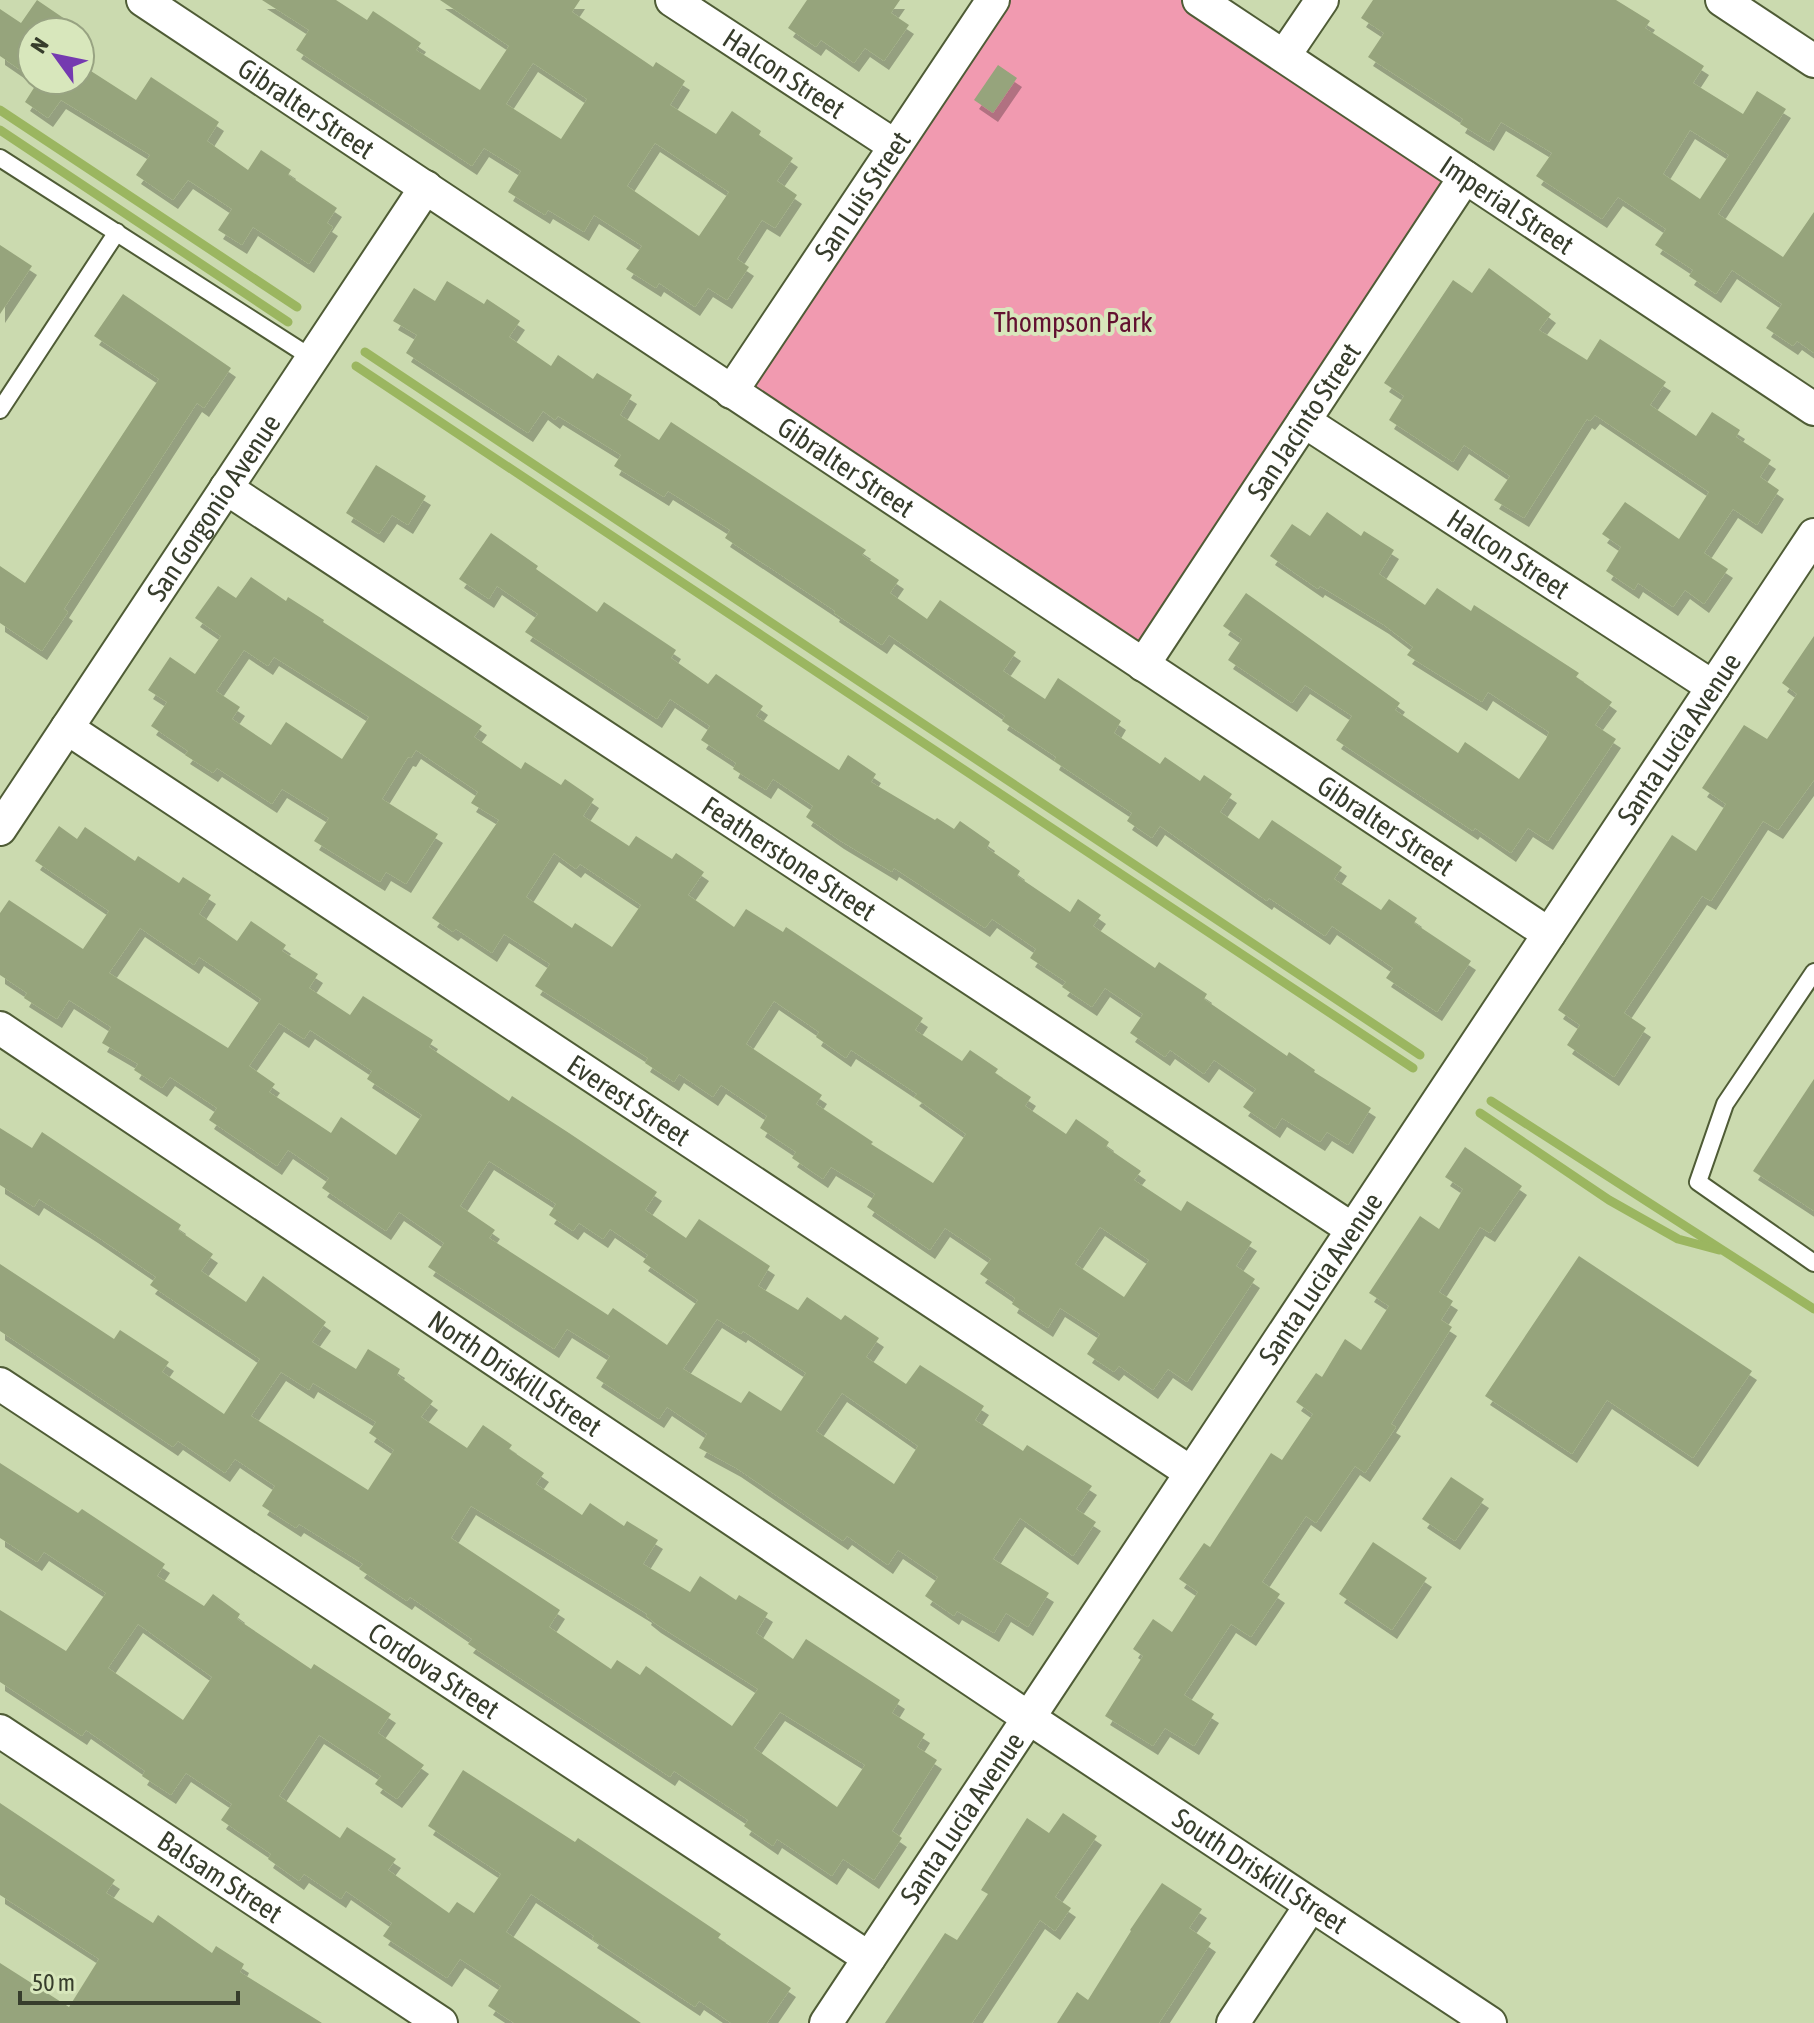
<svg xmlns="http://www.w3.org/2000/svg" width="1814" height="2023" viewBox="0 0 1814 2023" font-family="'Asap Condensed',sans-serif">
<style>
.green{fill:#f19ab0}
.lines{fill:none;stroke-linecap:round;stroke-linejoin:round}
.stream{stroke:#9bb660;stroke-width:9}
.building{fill:#96a47b;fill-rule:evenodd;filter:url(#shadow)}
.lane-casing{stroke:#4f5c36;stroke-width:20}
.street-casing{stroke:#4f5c36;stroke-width:36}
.lane{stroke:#fff;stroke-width:16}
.street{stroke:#fff;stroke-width:32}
.labels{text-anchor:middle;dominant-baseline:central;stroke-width:8;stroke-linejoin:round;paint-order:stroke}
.street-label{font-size:28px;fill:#373d2c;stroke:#d8e7bc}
.park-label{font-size:28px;fill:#621030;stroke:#d8e7bc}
</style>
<defs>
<filter id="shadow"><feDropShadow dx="5" dy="9" stdDeviation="0" flood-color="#0004"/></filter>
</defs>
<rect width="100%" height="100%" fill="#cbdaaf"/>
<path class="green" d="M993 0H1199L1465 177 1143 665 731 392Z"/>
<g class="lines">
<g class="stream">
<path d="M0 110 297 307"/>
<path d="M0 130 288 322"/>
<path d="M365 352 1420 1055"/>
<path d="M356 366 1413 1068"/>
<path d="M1491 1101 1814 1309"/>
<path d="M1480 1113 1609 1200 1678 1239 1719 1250"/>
</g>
</g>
<g class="building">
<path d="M37 0 84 32H32V78L0 56V9L21 23Z"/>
<path d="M262 0H336L367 20 373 11 421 43 416 50 480 90 509 46 440 0H580L572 12 653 67 656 62 685 81 670 105 716 134 732 111 761 131 759 135 793 158 777 181 797 195 775 228 762 220 737 259 749 267 727 300 708 288 695 307 659 283 656 288 626 269 642 246 594 215 584 232 548 210 545 215 508 192 521 171 484 148 472 166 296 50 309 30ZM533 63 587 99 561 139 506 104ZM655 143 729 192 699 236 627 186Z"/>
<path d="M807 0H900L891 13 909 25 884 61 865 48 854 63 821 40 816 47 788 28Z"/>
<path d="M1373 0H1616L1650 21 1645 28 1704 66 1693 83 1743 114 1757 91 1786 109 1718 214 1783 257 1814 212V353L1797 341 1793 346 1766 328 1782 304 1732 270 1716 294 1689 276 1693 270 1655 245 1666 229 1618 197 1602 219 1536 176 1552 153 1501 122 1489 142 1460 124 1463 119 1368 57 1384 33 1361 18ZM1690 130 1729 155 1700 199 1663 174Z"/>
<path d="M80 64 136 100 151 77 219 122 207 141 248 170 261 150 291 170 288 175 337 208 327 223 333 227 309 264 253 227 242 245 218 230 232 209 188 180 173 200 136 175 150 155 61 100 48 118 25 102 37 83 33 80H80Z"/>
<path d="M998 65 1017 78 993 113 974 100Z"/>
<path d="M0 245 32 266 0 314Z"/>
<path d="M1489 268 1551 314 1539 330 1587 360 1600 339 1666 382 1650 405 1696 436 1712 412 1740 430 1736 437 1771 460 1760 477 1779 490 1757 525 1733 509 1704 553 1728 569 1704 604 1685 590 1673 607 1638 583 1634 590 1606 571 1621 547 1602 534 1625 502 1679 539 1709 492 1595 415 1590 421 1587 419 1524 518 1494 500 1510 476 1464 445 1453 462 1389 420 1404 396 1384 383 1453 280 1472 293Z"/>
<path d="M447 281 484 304 487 299 520 321 509 337 551 366 558 355 593 379 597 373 632 395 620 415 659 440 671 422 866 550 862 555 899 580 890 593 927 619 940 600 1016 652 1003 671 1045 699 1058 678 1121 721 1114 733 1160 764 1165 757 1200 781 1204 775 1232 794 1220 812 1259 839 1272 820 1342 867 1334 879 1381 910 1389 899 1417 918 1414 923 1471 961 1437 1012 1386 978 1393 968 1332 926 1325 936 1269 898 1267 901 1160 826 1152 838 1127 821 1132 813 1054 761 1056 757 1002 721 1005 716 889 635 882 645 834 613 835 611 725 538 730 530 668 491 664 497 614 466 621 455 558 416 555 420 543 411 528 433 406 353 417 335 393 321 414 288 435 301Z"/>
<path d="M123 294 231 368 204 408 197 403 64 609 68 612 42 651 0 623V566L25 583 159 379 94 336Z"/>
<path d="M376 465 426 496 408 525 392 515 379 534 346 513Z"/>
<path d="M1327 512 1361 536 1364 531 1394 550 1379 574 1425 605 1437 588 1471 611 1474 605 1579 673 1576 677 1612 702 1595 725 1616 739 1548 841 1528 828 1511 853 1475 828 1473 831 1336 740 1352 716 1305 685 1292 703 1228 660 1242 639 1223 626 1246 593 1400 703 1395 710 1458 753 1465 742 1519 779 1546 739 1549 732 1488 692 1482 702 1407 655 1413 647 1384 625 1320 586 1318 589 1270 556 1292 524 1310 536Z"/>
<path d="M491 533 538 566 536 569 597 612 604 602 676 650 671 658 708 684 716 674 763 706 756 716 839 770 848 755 876 774 871 782 935 820 937 818 954 829 960 821 990 842 987 848 1020 871 1017 876 1070 912 1078 899 1101 915 1093 926 1155 968 1159 962 1207 994 1204 999 1287 1056 1289 1052 1315 1070 1314 1072 1371 1108 1348 1145 1327 1132 1320 1142 1282 1118 1275 1129 1243 1107 1256 1089 1214 1060 1204 1074 1170 1050 1165 1057 1130 1033 1143 1014 1105 988 1092 1007 1062 987 1066 982 1030 958 1036 949 992 919 985 928 894 868 892 872 839 840 806 817 813 806 773 779 766 790 733 769 736 763 701 740 710 726 670 699 657 719 525 632 538 614 497 586 489 599 459 579Z"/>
<path d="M251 577 286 601 288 597 324 620 323 622 482 726 474 737 521 769 525 762 561 785 565 779 594 799 583 816 629 846 636 836 672 859 676 853 704 872 688 895 734 927 746 909 783 932 786 927 923 1018 915 1030 962 1061 970 1050 998 1069 995 1073 1031 1097 1025 1106 1066 1134 1076 1119 1109 1142 1106 1147 1141 1171 1134 1180 1181 1211 1187 1201 1252 1242 1236 1266 1255 1279 1187 1382 1168 1369 1153 1390 1119 1366 1114 1372 1087 1354 1100 1334 1060 1308 1048 1328 1012 1304 1015 1298 980 1274 991 1259 945 1228 930 1250 867 1207 875 1194 831 1167 823 1179 792 1158 796 1152 760 1128 767 1116 721 1085 713 1097 679 1074 674 1082 645 1063 648 1058 535 986 550 964 504 934 492 953 456 929 453 932 432 918 499 820 471 803 478 792 416 750 411 758 408 757 382 799 438 834 406 884 386 872 380 882 314 841 329 818 282 789 272 804 217 768 213 773 185 755 188 751 151 726 167 702 148 690 170 657 195 674 221 636 195 618 218 586 236 598ZM244 650 268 666 274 657 369 717 342 759 286 722 271 745 232 719 240 707 216 691ZM554 853 576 869 580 864 641 905 612 947 575 923 572 928 526 897ZM774 1001 819 1032 816 1037 846 1058 851 1050 917 1094 914 1097 966 1134 933 1183 871 1144 873 1142 816 1104 822 1095 746 1044ZM1100 1227 1149 1260 1124 1297 1075 1264Z"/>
<path d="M1814 636V780L1778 830 1763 821 1711 901 1702 896 1624 1013 1646 1028 1614 1077 1567 1045 1580 1025 1558 1010 1672 835 1696 851 1726 804 1702 788 1744 725 1767 739 1797 694 1782 683Z"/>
<path d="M59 826 77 839 85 827 135 861 138 856 179 883 183 877 211 895 199 914 237 941 251 921 286 945 282 951 318 974 309 988 350 1015 363 996 433 1040 429 1047 509 1101 512 1096 569 1133 657 1192 645 1210 686 1238 699 1219 770 1266 758 1286 798 1310 807 1297 841 1320 845 1315 879 1338 866 1357 906 1384 920 1365 984 1406 975 1420 1023 1451 1027 1445 1092 1486 1076 1509 1096 1522 1073 1556 1020 1518 993 1559 1049 1593 1028 1627 1006 1613 994 1633 957 1611 954 1616 925 1596 938 1577 898 1550 888 1565 847 1536 843 1541 736 1468 699 1448 707 1434 667 1407 659 1419 596 1378 610 1356 567 1329 554 1349 428 1267 444 1243 399 1212 386 1231 322 1188 329 1178 288 1150 277 1166 209 1120 217 1108 170 1077 162 1088 134 1070 138 1064 102 1043 111 1027 69 1000 57 1019 24 998 27 993 0 975V913L9 900 83 949 109 911 35 861ZM140 928 194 965 199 957 261 999 228 1048 109 973ZM279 1023 304 1039 310 1030 372 1071 367 1079 422 1115 396 1155 341 1117 331 1133 269 1092 275 1084 249 1066ZM489 1161 556 1204 549 1215 573 1231 579 1223 603 1239 610 1229 648 1255 643 1262 698 1300 667 1345 613 1308 608 1315 489 1238 495 1230 460 1206ZM717 1319 741 1334 743 1331 806 1373 781 1411 749 1391 741 1403 683 1369ZM842 1393 918 1446 894 1484 816 1431Z"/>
<path d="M1814 1079V1211L1753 1171Z"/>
<path d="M0 1128 32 1148 42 1132 181 1225 178 1230 213 1254 201 1271 246 1302 263 1276 326 1322 312 1342 356 1369 368 1349 400 1369 397 1375 433 1401 421 1417 467 1448 483 1425 512 1445 509 1449 544 1473 536 1484 582 1515 590 1503 624 1526 627 1521 658 1540 643 1564 690 1592 700 1576 736 1600 739 1595 768 1613 756 1633 793 1659 806 1639 900 1700 892 1713 925 1734 917 1747 937 1760 892 1831 902 1838 874 1880 843 1859 832 1876 777 1839 773 1846 744 1826 748 1820 674 1771 670 1777 468 1644 472 1639 410 1597 407 1601 359 1569 363 1564 299 1524 296 1528 262 1506 275 1486 235 1459 225 1473 178 1441 173 1447 0 1331V1264L114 1339 120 1330 169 1362 162 1372 224 1414 260 1359 150 1285 156 1277 93 1234 39 1199 34 1207 0 1185ZM281 1372 309 1390 313 1383 376 1422 369 1433 394 1450 368 1490 251 1416ZM471 1506 647 1614 646 1616 656 1624 758 1689 732 1726 646 1666 640 1675 617 1660 611 1669 549 1627 560 1610 451 1538ZM780 1712 865 1765 837 1807 754 1748Z"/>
<path d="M1465 1147 1522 1186 1490 1233 1480 1227 1439 1292 1453 1301 1441 1320 1452 1327 1391 1424 1396 1427 1365 1473 1355 1466 1316 1523 1306 1516 1262 1582 1280 1594 1251 1637 1231 1624 1184 1695 1214 1714 1194 1746 1165 1728 1153 1746 1105 1716 1143 1656 1133 1649 1153 1619 1172 1632 1198 1592 1179 1579 1204 1543 1210 1547 1271 1453 1282 1460 1313 1414 1296 1402 1316 1373 1322 1377 1345 1339 1361 1350 1389 1306 1369 1293 1420 1216 1439 1229 1463 1189 1445 1177Z"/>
<path d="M1579 1256 1752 1371 1693 1458 1607 1400 1572 1454 1485 1396Z"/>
<path d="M0 1463 78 1513 82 1509 165 1564 157 1576 204 1606 213 1594 240 1614 237 1619 311 1669 314 1664 391 1714 378 1733 424 1765 397 1799 375 1784 381 1776 319 1735 279 1796 340 1838 347 1827 396 1859 388 1870 449 1913 457 1902 474 1913 501 1874 428 1826 463 1770 575 1842 578 1838 721 1934 718 1938 791 1988 767 2023H731L699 2001 695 2007 592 1939 594 1936 531 1894 506 1932 641 2023H514L488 2006 501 1986 460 1959 447 1978 383 1936 392 1923 346 1891 341 1899 304 1874 299 1881 268 1859 271 1854 221 1820 232 1804 186 1773 171 1795 142 1776 145 1771 86 1730 82 1736 0 1682V1610L66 1651 106 1593 44 1552 37 1562 0 1538ZM138 1624 212 1677 183 1720 108 1668Z"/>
<path d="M1451 1477 1484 1499 1455 1541 1422 1519Z"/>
<path d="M1373 1542 1427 1578 1392 1630 1339 1594Z"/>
<path d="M0 1803 115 1880 106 1893 153 1923 158 1915 212 1953 216 1946 244 1964 240 1972 322 2023H0V1963L69 2007 99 1959 0 1895Z"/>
<path d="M1063 1813 1097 1836 1055 1897 1071 1908 1055 1931 1040 1920 972 2023H885L945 1933 957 1940 988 1894 981 1890 1027 1818 1049 1833Z"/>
<path d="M1162 1883 1202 1909 1189 1928 1211 1943 1159 2023H1057L1077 1992 1088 2000 1131 1931 1130 1930Z"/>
</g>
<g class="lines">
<defs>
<g id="lane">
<path d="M0 158 312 358"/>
<path d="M0 410 117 232"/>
<path d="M1814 972 1725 1104 1698 1182 1814 1263"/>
</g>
<g id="street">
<path id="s1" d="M143 0 1549 934"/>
<path id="s2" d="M672 0 895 146"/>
<path id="s3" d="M1199 0 1814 409"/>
<path d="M1722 0 1814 61"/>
<path d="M1284 56 1322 0"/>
<path id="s4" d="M731 392 993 0"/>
<path id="s5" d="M1304 421 1713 687"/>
<path id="s6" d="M226 488 1352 1229"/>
<path id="s7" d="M1143 665 1465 177"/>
<path id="s8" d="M67 728 1190 1472"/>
<path id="s9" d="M0 829 426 187"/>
<path id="s10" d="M0 1028 1029 1718 1490 2023"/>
<path id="s11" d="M0 1384 869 1958"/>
<path id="s12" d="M0 1731 441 2023"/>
<path id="s13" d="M826 2023 1814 535"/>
<path d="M1233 2023 1311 1905"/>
</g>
</defs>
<use href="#lane" class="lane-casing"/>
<use href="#street" class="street-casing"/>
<use href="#lane" class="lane"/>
<use href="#street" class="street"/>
</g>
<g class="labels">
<g class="street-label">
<text stroke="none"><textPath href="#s2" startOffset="134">Halcon Street</textPath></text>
<text stroke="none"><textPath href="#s1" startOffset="196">Gibralter Street</textPath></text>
<text stroke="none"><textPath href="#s4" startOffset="236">San Luis Street</textPath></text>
<text stroke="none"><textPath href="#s3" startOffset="370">Imperial Street</textPath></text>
<text stroke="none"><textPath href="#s7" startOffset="292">San Jacinto Street</textPath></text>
<text stroke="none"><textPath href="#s1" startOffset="844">Gibralter Street</textPath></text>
<text stroke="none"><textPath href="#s9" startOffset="386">San Gorgonio Avenue</textPath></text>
<text stroke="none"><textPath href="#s5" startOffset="244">Halcon Street</textPath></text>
<text stroke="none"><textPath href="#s13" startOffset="1542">Santa Lucia Avenue</textPath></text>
<text stroke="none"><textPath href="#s1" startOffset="1492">Gibralter Street</textPath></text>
<text stroke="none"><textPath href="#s6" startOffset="674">Featherstone Street</textPath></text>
<text stroke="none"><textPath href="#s8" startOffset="674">Everest Street</textPath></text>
<text stroke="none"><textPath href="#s13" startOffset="894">Santa Lucia Avenue</textPath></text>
<text stroke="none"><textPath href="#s10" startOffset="620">North Driskill Street</textPath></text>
<text stroke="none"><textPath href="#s11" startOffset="520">Cordova Street</textPath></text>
<text stroke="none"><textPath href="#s13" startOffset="246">Santa Lucia Avenue</textPath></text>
<text stroke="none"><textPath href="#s10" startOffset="1516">South Driskill Street</textPath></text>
<text stroke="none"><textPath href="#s12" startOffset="264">Balsam Street</textPath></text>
</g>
<g class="park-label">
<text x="1073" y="322">Thompson Park</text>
</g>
</g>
<g transform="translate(56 56) rotate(303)"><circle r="38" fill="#d8e7bc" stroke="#98a382" stroke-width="2"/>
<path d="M0-6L14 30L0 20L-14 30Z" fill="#753ab0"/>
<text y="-12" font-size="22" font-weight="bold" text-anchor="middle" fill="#373d2c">N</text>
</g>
<path d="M20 1991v12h218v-12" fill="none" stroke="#373d2c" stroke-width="4"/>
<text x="32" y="1991" font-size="24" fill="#373d2c" stroke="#d8e7bc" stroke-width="6" paint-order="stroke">50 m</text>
</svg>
